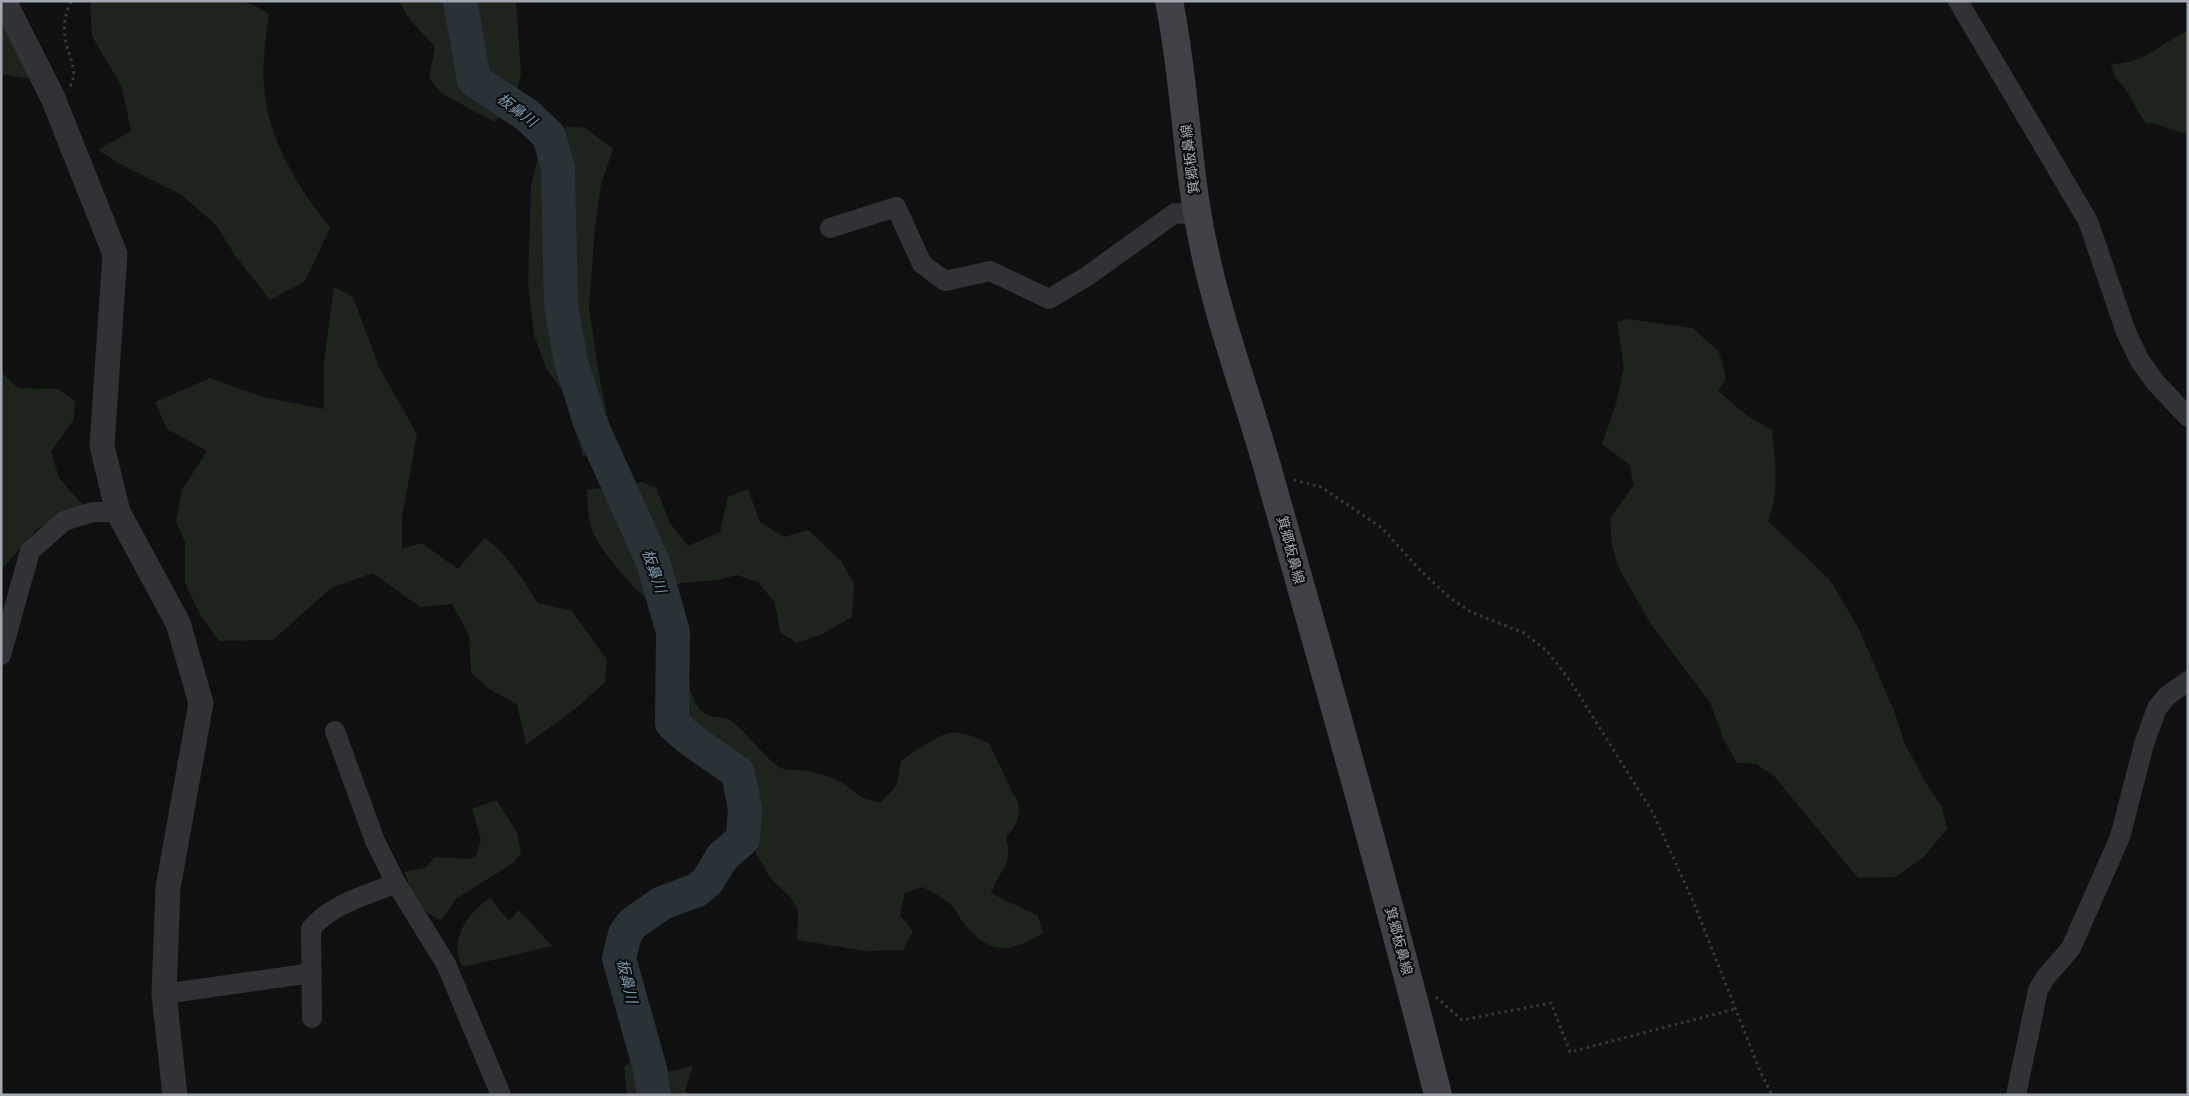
<svg xmlns="http://www.w3.org/2000/svg" width="2189" height="1096" viewBox="0 0 2189 1096" font-family="Roboto,'Noto Sans JP',sans-serif">
<style>
.green{fill:#1c241c}
.lines{fill:none;stroke-linecap:round;stroke-linejoin:round}
.river{stroke:#283237;stroke-width:34}
.path{stroke:#37393d;stroke-width:3;stroke-dasharray:2.5 4;stroke-linecap:butt}
.minor{stroke:#313236;stroke-width:20}
.tertiary{stroke:#313236;stroke-width:25}
.secondary{stroke:#3f4146;stroke-width:28}
.labels{text-anchor:middle;dominant-baseline:central;stroke-width:4;stroke-linejoin:round;paint-order:stroke}
.street-label{font-size:14px;fill:#a1a8b2;stroke:#0b0b0c}
.water-label{font-size:15px;font-style:italic;fill:#769aaf;stroke:#0b0b0c}
</style>
<rect width="100%" height="100%" fill="#101011"/>
<g class="green">
<path d="M90 1H236L254 5 269 14C266 37 262 63 264 87 268 140 298 187 330 228L305 281 270 300 234 254 217 226 182 195 120 164 98 150 131 131 122 87 92 36Z"/>
<path d="M399 1H516L521 73 515 98 494 122 441 93 429 78 435 47 410 20Z"/>
<path d="M1 21 31 79 1 74Z"/>
<path d="M2188 31V133C2171 132 2163 123 2146 123 2138 113 2134 102 2127 92 2120 81 2114 79 2111 64 2149 63 2157 44 2188 31Z"/>
<path d="M567 126 585 128 613 149 601 184 595 228 589 307 597 364 614 450 583 456 574 425 562 390 546 368 534 335 528 283 531 186 541 146Z"/>
<path d="M334 287 353 297 379 367 417 434 402 518V549L422 543 458 569 485 538C509 556 522 578 538 603L572 611 607 660 605 682 579 706 526 745 517 704 489 689 471 673 469 635 452 604 420 607 373 573 331 588 273 640 219 641 200 614 185 583V542L176 521 182 490 207 451 167 429 155 402 210 378 263 397 324 409V362Z"/>
<path d="M1628 319 1693 328 1719 352 1726 378 1718 391 1746 415 1772 430C1775 461 1780 491 1768 521L1830 580 1859 629 1895 713 1904 742 1926 783 1942 807 1947 829 1923 858 1895 877 1858 878 1774 776 1756 764 1737 763 1723 738 1710 702 1652 626 1620 570 1612 546 1610 518 1634 485 1629 464 1602 444 1616 404 1624 368 1617 322Z"/>
<path d="M1 372 18 388 58 389 75 401 74 419 51 451 59 478 85 508 38 528 1 570Z"/>
<path d="M641 482 656 488 670 523 688 546 720 532 728 497 748 489 760 522 784 537 808 530 841 561 854 584 852 617 822 634 797 643 780 632 775 603 758 582 737 575 717 580 681 583 646 598C629 584 596 546 590 524 587 514 588 501 587 490Z"/>
<path d="M678 616C686 643 682 676 695 702 706 722 715 713 730 720 744 728 762 756 779 767 787 772 800 769 809 771 819 774 833 777 841 782 858 793 860 800 881 802L897 785 901 761C911 754 939 734 950 733 963 731 977 738 989 743L1012 792C1025 807 1018 825 1006 837 1014 867 1000 867 991 893L1038 916 1043 933C1009 954 989 955 963 922 958 916 955 908 949 903 942 897 931 892 923 887L905 893 900 915 913 931 903 950 865 951 797 940 798 911 791 898 771 879 756 854V794L752 772 714 741 686 722 674 699 664 650V618Z"/>
<path d="M496 800 517 832 521 853 513 863 456 899 441 920C417 911 414 894 404 872L425 868 435 857 469 859 476 856 481 840 472 809Z"/>
<path d="M490 898 509 921 519 910 552 946 463 967C447 941 468 913 490 898Z"/>
<path d="M636 1057 645 1077 693 1066 685 1091 689 1095H627L624 1067Z"/>
</g>
<g class="lines">
<path class="river" d="M460 1 474 80 527 115 549 136 558 168 561 306 571 362 590 422 653 562 673 632 672 723C691 743 716 756 738 773L745 808 743 839 722 857 707 882 697 890 662 903 632 924 625 934 619 958 650 1069 654 1095"/>
<g class="path">
<path d="M70 86C80 71 66 53 65 36 63 25 66 12 71 1"/>
<path d="M1294 480 1321 487 1382 528 1419 569 1449 597 1471 612 1524 633 1547 651 1571 682 1653 813 1693 901 1760 1071 1772 1095"/>
<path d="M1436 997 1462 1020 1551 1003 1570 1052 1735 1009"/>
</g>
<g class="minor">
<path d="M1958 1 2088 221 2126 332 2140 361 2155 382 2188 417"/>
<path d="M830 228 896 207 922 264 945 281 990 271 1049 299 1086 277 1175 213 1198 215"/>
<path d="M1 655 30 551 64 521 93 512H118"/>
<path d="M335 731 375 841 396 883 446 964 501 1095"/>
<path d="M164 994 312 973"/>
<path d="M312 1018 311 929C330 904 368 895 396 883"/>
<path d="M2016 1095 2038 990 2045 978 2071 948 2120 837 2144 744 2157 708 2167 696 2188 681"/>
</g>
<path class="tertiary" d="M4 1 53 98 115 254 102 446 118 512 178 623 201 703 168 888 164 994 175 1095"/>
<path class="secondary" d="M1169 1C1186 83 1186 167 1204 248 1220 325 1249 400 1270 477 1328 682 1386 888 1438 1095"/>
</g>
<g class="labels">
<g class="street-label">
<text transform="translate(1190 159) rotate(-97)">箕郷板鼻線</text>
<text transform="translate(1291 550) rotate(75)">箕郷板鼻線</text>
<text transform="translate(1399 941) rotate(75)">箕郷板鼻線</text>
</g>
<g class="water-label">
<text transform="translate(517 110) rotate(37)">板鼻川</text>
<text transform="translate(654 571) rotate(71)">板鼻川</text>
<text transform="translate(627 981) rotate(77)">板鼻川</text>
</g>
</g>
<rect width="2189" height="1096" fill="none" stroke="#a1a8b2" stroke-width="5"/>
</svg>
